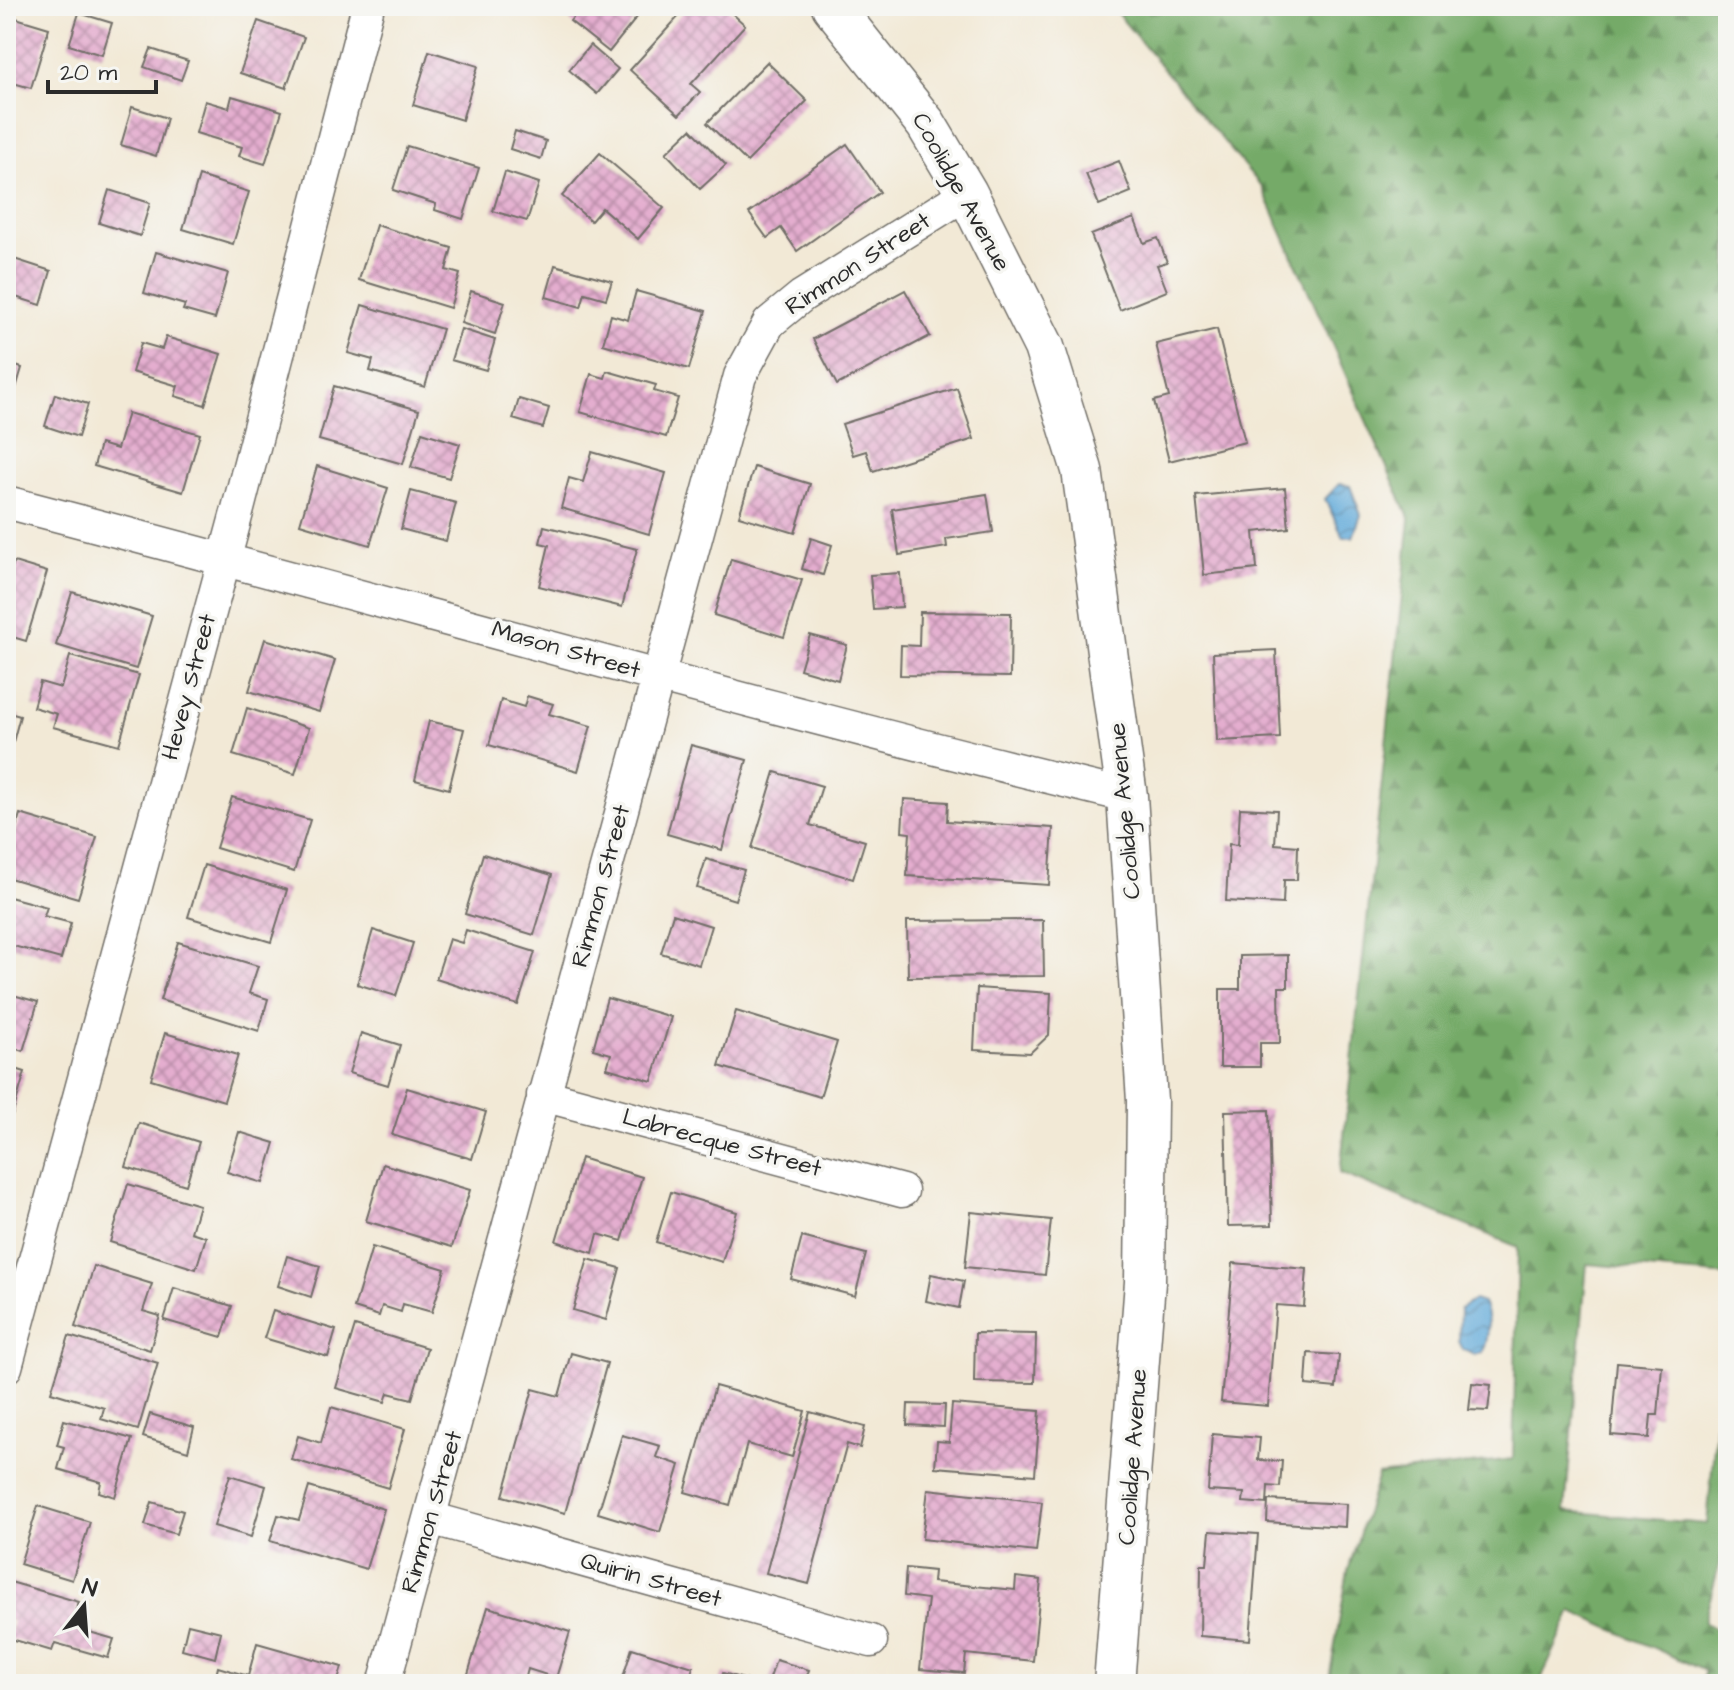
<svg xmlns="http://www.w3.org/2000/svg" width="1734" height="1690" viewBox="0 0 1734 1690" font-family="'Architects Daughter',sans-serif">
<style>
.forest{fill:url(#forest-firs);stroke:#506a49;stroke-width:2}
.water{fill:url(#water-waves);stroke:#486b82;stroke-width:2}
.building{fill:url(#building-cross-hatch)}
.lines{fill:none;stroke-linecap:round;stroke-linejoin:round}
.minor-casing{stroke:#716e67;stroke-width:35}
.tertiary-casing{stroke:#716e67;stroke-width:43}
.minor{stroke:#fff;stroke-width:32}
.tertiary{stroke:#fff;stroke-width:40}
.labels{text-anchor:middle;dominant-baseline:central;stroke-width:7;stroke-linejoin:round;paint-order:stroke}
.street-label{font-size:24px;fill:#2b2b2b;stroke:#f6f6f2}
</style>
<defs>
<pattern id="forest-firs" width="22" height="20" patternUnits="userSpaceOnUse" patternTransform="scale(2)"><rect width="22" height="20" fill="#74aa67"/><path d="M5 1l3.5 6h-7zM16 11l3.5 6h-7z" fill="#5f8b55"/></pattern>
<pattern id="water-waves" width="16" height="10" patternUnits="userSpaceOnUse" patternTransform="scale(2)"><rect width="16" height="10" fill="#64abda"/><path d="M0 5q4-4 8 0t8 0" fill="none" stroke="#538bb1"/></pattern>
<pattern id="building-cross-hatch" width="8" height="8" patternUnits="userSpaceOnUse" patternTransform="scale(2)"><rect width="8" height="8" fill="#e4adcf"/><path d="M0 0l8 8M0 8l8-8" fill="none" stroke="#b98da8"/></pattern>
</defs>
<rect width="100%" height="100%" fill="#f6f6f2"/>
<filter id="ink" filterUnits="userSpaceOnUse"><feTurbulence type="fractalNoise" baseFrequency=".0125" numOctaves="2"/><feDisplacementMap in="SourceGraphic" scale="16" xChannelSelector="R" yChannelSelector="G"/><feConvolveMatrix kernelMatrix="1 2 1 2 8 2 1 2 1" color-interpolation-filters="sRGB"/></filter>
<filter id="wash" filterUnits="userSpaceOnUse"><feTurbulence type="fractalNoise" baseFrequency=".006" numOctaves="4" result="noise"/><feDisplacementMap in="SourceGraphic" scale="32" xChannelSelector="R" yChannelSelector="G"/><feGaussianBlur stdDeviation="1.8" result="paint"/><feColorMatrix in="noise" values="0 0 0 0 0 0 0 0 0 0 0 0 0 0 0 0 0 1.4 0 .05"/><feComposite in="paint" operator="in"/></filter>
<g filter="url(#wash)">
<rect width="100%" height="100%" fill="#f2e9d6"/>
<path class="forest" d="M1111 6H1728V1276L1587 1264 1565 1511 1707 1524 1728 1291V1531L1704 1622 1728 1637V1684H1700L1705 1671 1572 1611 1539 1684H1328L1348 1571 1378 1475 1513 1459 1518 1247 1340 1173 1410 519 1262 187Z"/>
<g class="water">
<path d="M1339 484 1350 486 1361 515 1353 537H1343L1325 499Z"/>
<path d="M1474 1300 1483 1303C1490 1317 1489 1338 1483 1352L1475 1355 1463 1350 1459 1341 1460 1309Z"/>
</g>
<g id="blocks">
<g class="building">
<path d="M259 6H290L287 15Z"/>
<path d="M582 6H646L609 52 570 21Z"/>
<path d="M688 6H724L745 25 691 84 700 92 679 115 630 70Z"/>
<path d="M79 13 112 23 102 55 69 45Z"/>
<path d="M6 15 49 28 31 88 6 81Z"/>
<path d="M258 21 304 37 286 88 240 73Z"/>
<path d="M590 45 618 69 597 94 569 70Z"/>
<path d="M151 49 188 61 181 80 144 67Z"/>
<path d="M429 51 478 66 462 120 413 105Z"/>
<path d="M767 62 807 101 747 162 707 123Z"/>
<path d="M232 96 282 111 265 164 239 156 242 147 196 133 205 101 229 108Z"/>
<path d="M132 107 167 118 156 156 121 145Z"/>
<path d="M691 129 726 165 700 189 666 153Z"/>
<path d="M515 131 546 141 541 159 510 149Z"/>
<path d="M847 144 880 192 797 251 781 228 767 238 749 213Z"/>
<path d="M407 146 479 168 463 219 435 210 436 204 393 190Z"/>
<path d="M600 153 664 208 638 239 602 208 591 221 562 196Z"/>
<path d="M1119 161 1131 192 1099 205 1086 174Z"/>
<path d="M6 165 16 168 7 196H6Z"/>
<path d="M505 172 539 183 527 221 493 211Z"/>
<path d="M199 176 249 192 233 244 183 229Z"/>
<path d="M109 190 150 203 140 236 99 223Z"/>
<path d="M1134 218 1144 243 1158 238 1167 262 1157 265 1167 291 1120 310 1091 235Z"/>
<path d="M376 225 452 248 446 270 460 274 450 308 359 280Z"/>
<path d="M156 252 228 273 215 319 183 310 185 305 144 293Z"/>
<path d="M14 259 51 271 41 305 6 294Z"/>
<path d="M555 265 612 281 606 299 585 293 581 307 546 297Z"/>
<path d="M905 290 930 336 837 385 813 339Z"/>
<path d="M471 291 505 302 495 334 461 323Z"/>
<path d="M636 291 706 311 689 369 603 344 611 315 628 320Z"/>
<path d="M362 305 442 329 425 387 370 371 373 360 348 353Z"/>
<path d="M461 329 495 340 486 370 451 360Z"/>
<path d="M1217 329 1245 442 1169 461 1154 401 1169 397 1156 344Z"/>
<path d="M166 337 221 354 205 405 175 396 178 386 132 372 141 343 162 349Z"/>
<path d="M6 363 22 368 13 398 6 396Z"/>
<path d="M607 371 656 385 654 391 678 398 666 437 580 412 591 374 605 378Z"/>
<path d="M334 386 419 410 403 464 319 440Z"/>
<path d="M957 388 974 439 873 471 866 451 853 455 842 424Z"/>
<path d="M55 394 88 404 78 437 45 426Z"/>
<path d="M519 399 549 408 543 428 513 419Z"/>
<path d="M128 413 200 434 183 492 94 466 100 444 117 449Z"/>
<path d="M422 432 460 444 449 478 411 467Z"/>
<path d="M592 452 666 473 649 534 561 508 569 478 583 482Z"/>
<path d="M317 466 388 488 370 545 300 524Z"/>
<path d="M754 467 810 484 795 533 739 516Z"/>
<path d="M1285 488 1289 528 1254 532 1257 569 1204 575 1196 496Z"/>
<path d="M411 491 456 503 446 541 401 529Z"/>
<path d="M987 494 993 532 946 539 947 547 899 555 892 509Z"/>
<path d="M544 526 637 549 622 607 539 586 549 545 540 543Z"/>
<path d="M811 538 832 545 823 575 802 569Z"/>
<path d="M731 559 802 580 784 637 714 615Z"/>
<path d="M14 562 47 572 26 641 6 635V587Z"/>
<path d="M900 573 902 607 873 609 870 575Z"/>
<path d="M72 592 152 616 136 669 56 645Z"/>
<path d="M920 612 1011 613 1010 677 900 675 901 645 919 646Z"/>
<path d="M810 635 847 645 838 680 800 669Z"/>
<path d="M265 639 335 660 319 712 249 691Z"/>
<path d="M1276 650 1280 738 1217 741 1213 653Z"/>
<path d="M70 656 139 675 119 745 53 727 57 714 33 707 40 682 61 688Z"/>
<path d="M527 696 553 704 549 714 591 726 578 771 489 745 501 700 524 707Z"/>
<path d="M247 708 309 728 295 774 233 755Z"/>
<path d="M6 712 20 716 13 742 6 740Z"/>
<path d="M429 721 464 729 449 789 415 780Z"/>
<path d="M691 745 747 760 722 850 667 834Z"/>
<path d="M775 772 822 786 810 825 865 841 853 879 752 848Z"/>
<path d="M232 797 310 820 294 872 216 848Z"/>
<path d="M904 799 948 802 947 821 1053 828 1049 885 907 876 910 833 902 832Z"/>
<path d="M1240 808 1277 810 1275 844 1298 846 1297 880H1284L1283 904 1226 901 1229 844 1238 845Z"/>
<path d="M20 814 97 837 78 898 6 877V844L11 845Z"/>
<path d="M483 854 552 875 534 935 465 914Z"/>
<path d="M706 859 744 870 735 900 697 888Z"/>
<path d="M204 865 287 890 271 942 188 917Z"/>
<path d="M6 896 47 907 44 916 71 923 61 959 6 944Z"/>
<path d="M673 914 711 926 699 965 661 953Z"/>
<path d="M1043 920 1044 976 908 977 907 921Z"/>
<path d="M373 930 413 943 396 996 357 984Z"/>
<path d="M466 930 535 952 518 1005 436 979 449 939 462 943Z"/>
<path d="M178 942 258 966 249 993 268 999 259 1031 160 1000Z"/>
<path d="M1288 955V987H1279L1280 1043H1260V1067H1220V989H1240V956Z"/>
<path d="M977 988 1051 993 1049 1035 1030 1053 974 1050Z"/>
<path d="M6 993 38 1002 23 1051 6 1046Z"/>
<path d="M607 998 671 1017 652 1081 607 1068 611 1054 593 1049Z"/>
<path d="M736 1011 837 1042 820 1097 719 1066Z"/>
<path d="M165 1033 238 1055 224 1101 151 1079Z"/>
<path d="M361 1033 400 1045 388 1085 349 1073Z"/>
<path d="M6 1066 25 1072 7 1133 6 1132Z"/>
<path d="M407 1088 486 1112 472 1159 392 1135Z"/>
<path d="M1269 1110 1272 1225 1228 1226 1225 1111Z"/>
<path d="M139 1123 199 1142 186 1185 126 1167Z"/>
<path d="M239 1132 275 1143 263 1183 227 1172Z"/>
<path d="M581 1158 642 1177 622 1241 598 1234 593 1253 556 1241Z"/>
<path d="M383 1164 470 1190 452 1247 366 1221Z"/>
<path d="M128 1184 199 1205 191 1232 206 1237 196 1269 110 1242Z"/>
<path d="M671 1192 737 1212 722 1262 656 1242Z"/>
<path d="M971 1212 1051 1220 1045 1275 965 1267Z"/>
<path d="M802 1237 866 1254 855 1296 791 1279Z"/>
<path d="M372 1247 445 1269 432 1312 403 1304 401 1312 382 1306 379 1316 354 1308Z"/>
<path d="M287 1256 320 1266 311 1297 278 1286Z"/>
<path d="M588 1259 620 1268 606 1320 573 1310Z"/>
<path d="M1233 1263 1307 1269 1304 1307 1276 1305 1268 1406 1221 1402Z"/>
<path d="M94 1266 152 1284 143 1311 160 1316 150 1350 75 1327Z"/>
<path d="M931 1274 964 1281 959 1308 926 1301Z"/>
<path d="M174 1288 232 1306 222 1337 164 1320Z"/>
<path d="M273 1311 336 1330 328 1357 264 1338Z"/>
<path d="M355 1326 427 1348 412 1399 388 1393 385 1402 336 1388Z"/>
<path d="M975 1333 1036 1334 1035 1383 974 1382Z"/>
<path d="M69 1336 158 1363 138 1430 101 1419 104 1408 51 1392Z"/>
<path d="M571 1353 607 1363 565 1513 503 1496 533 1389 559 1396Z"/>
<path d="M1308 1353 1339 1355 1336 1388 1306 1385Z"/>
<path d="M1617 1362 1662 1366 1658 1415H1651L1649 1438 1611 1435Z"/>
<path d="M1472 1383 1491 1385 1488 1411 1469 1410Z"/>
<path d="M715 1386 805 1411 792 1457 747 1444 730 1505 685 1492Z"/>
<path d="M908 1404 945 1405 944 1427 907 1425Z"/>
<path d="M952 1404 1040 1411 1035 1475 935 1467 937 1441 949 1442Z"/>
<path d="M331 1407 405 1429 388 1488 291 1459 298 1436 321 1443Z"/>
<path d="M810 1412 865 1427 860 1448 847 1444 809 1584 766 1573Z"/>
<path d="M150 1414 194 1427 188 1451 143 1437Z"/>
<path d="M64 1420 132 1439 115 1497 99 1492 101 1482 58 1469 64 1447 57 1445Z"/>
<path d="M1212 1434 1260 1438 1258 1460 1282 1461 1280 1487 1268 1486 1267 1504 1243 1502 1244 1493 1208 1491Z"/>
<path d="M622 1435 660 1446 656 1457 680 1465 660 1532 598 1513Z"/>
<path d="M230 1475 266 1486 251 1537 214 1526Z"/>
<path d="M309 1487 384 1509 366 1569 270 1541 278 1515 299 1520Z"/>
<path d="M928 1489 1042 1502 1036 1552 922 1539Z"/>
<path d="M1268 1500 1346 1504 1345 1527 1267 1522Z"/>
<path d="M152 1502 183 1511 176 1534 145 1525Z"/>
<path d="M38 1506 90 1522 72 1580 20 1564Z"/>
<path d="M1210 1531 1258 1534 1250 1640 1200 1636 1201 1565H1207Z"/>
<path d="M906 1568 934 1571 933 1582 1015 1590 1016 1577 1041 1580 1033 1661 966 1654 964 1673 920 1669 928 1599 904 1596Z"/>
<path d="M7 1581 79 1602 72 1627 114 1639 108 1658 55 1643 52 1651 8 1638 13 1621 6 1619Z"/>
<path d="M488 1607 570 1632 556 1678 528 1669 524 1684H465Z"/>
<path d="M188 1624 221 1632 215 1658 182 1649Z"/>
<path d="M257 1643 342 1667 337 1684H214L218 1667 248 1676Z"/>
<path d="M632 1648 693 1667 688 1684H621Z"/>
<path d="M776 1660 809 1670 804 1684H768Z"/>
<path d="M723 1673 757 1683V1684H720Z"/>
</g>
</g>
</g>
<g filter="url(#ink)">
<use href="#blocks" fill-opacity="0" stroke="#716e67" stroke-width="2"/>
<g class="lines">
<defs>
<g id="minor">
<path d="M6 502C380 599 751 706 1127 796"/>
<path d="M543 1095 902 1191"/>
<path d="M6 1367 238 509 368 6"/>
<path d="M430 1518 871 1641"/>
<path d="M384 1684 740 376 769 323 802 296 967 193"/>
</g>
<path id="tertiary" d="M832 6 926 124 967 193 1044 347 1082 470 1127 796 1147 1101 1145 1282 1114 1684"/>
</defs>
<use href="#minor" class="minor-casing"/>
<use href="#tertiary" class="tertiary-casing"/>
<use href="#minor" class="minor"/>
<use href="#tertiary" class="tertiary"/>
</g>
</g>
<g class="labels">
<g class="street-label">
<text transform="translate(961 192) rotate(61)">Coolidge Avenue</text>
<text transform="translate(858 264) rotate(-33)">Rimmon Street</text>
<text transform="translate(566 650) rotate(16)">Mason Street</text>
<text transform="translate(189 687) rotate(-75)">Hevey Street</text>
<text transform="translate(1125 811) rotate(-95)">Coolidge Avenue</text>
<text transform="translate(601 886) rotate(-75)">Rimmon Street</text>
<text transform="translate(722 1143) rotate(15)">Labrecque Street</text>
<text transform="translate(1133 1457) rotate(-86)">Coolidge Avenue</text>
<text transform="translate(432 1512) rotate(-74)">Rimmon Street</text>
<text transform="translate(651 1580) rotate(16)">Quirin Street</text>
</g>
</g>
<rect width="1734" height="1690" fill="none" stroke="#f6f6f2" stroke-width="32"/>
<g transform="translate(84 1606) rotate(17)" stroke="#f6f6f2" stroke-width="6" paint-order="stroke">
<path d="M0-6L14 30L0 20L-14 30Z" fill="#2b2b2b"/>
<text y="-12" font-size="22" font-weight="bold" text-anchor="middle" fill="#2b2b2b">N</text>
</g>
<path d="M48 80v12h108v-12" fill="none" stroke="#2b2b2b" stroke-width="4"/>
<text x="60" y="80" font-size="24" fill="#2b2b2b" stroke="#f6f6f2" stroke-width="6" paint-order="stroke">20 m</text>
</svg>
